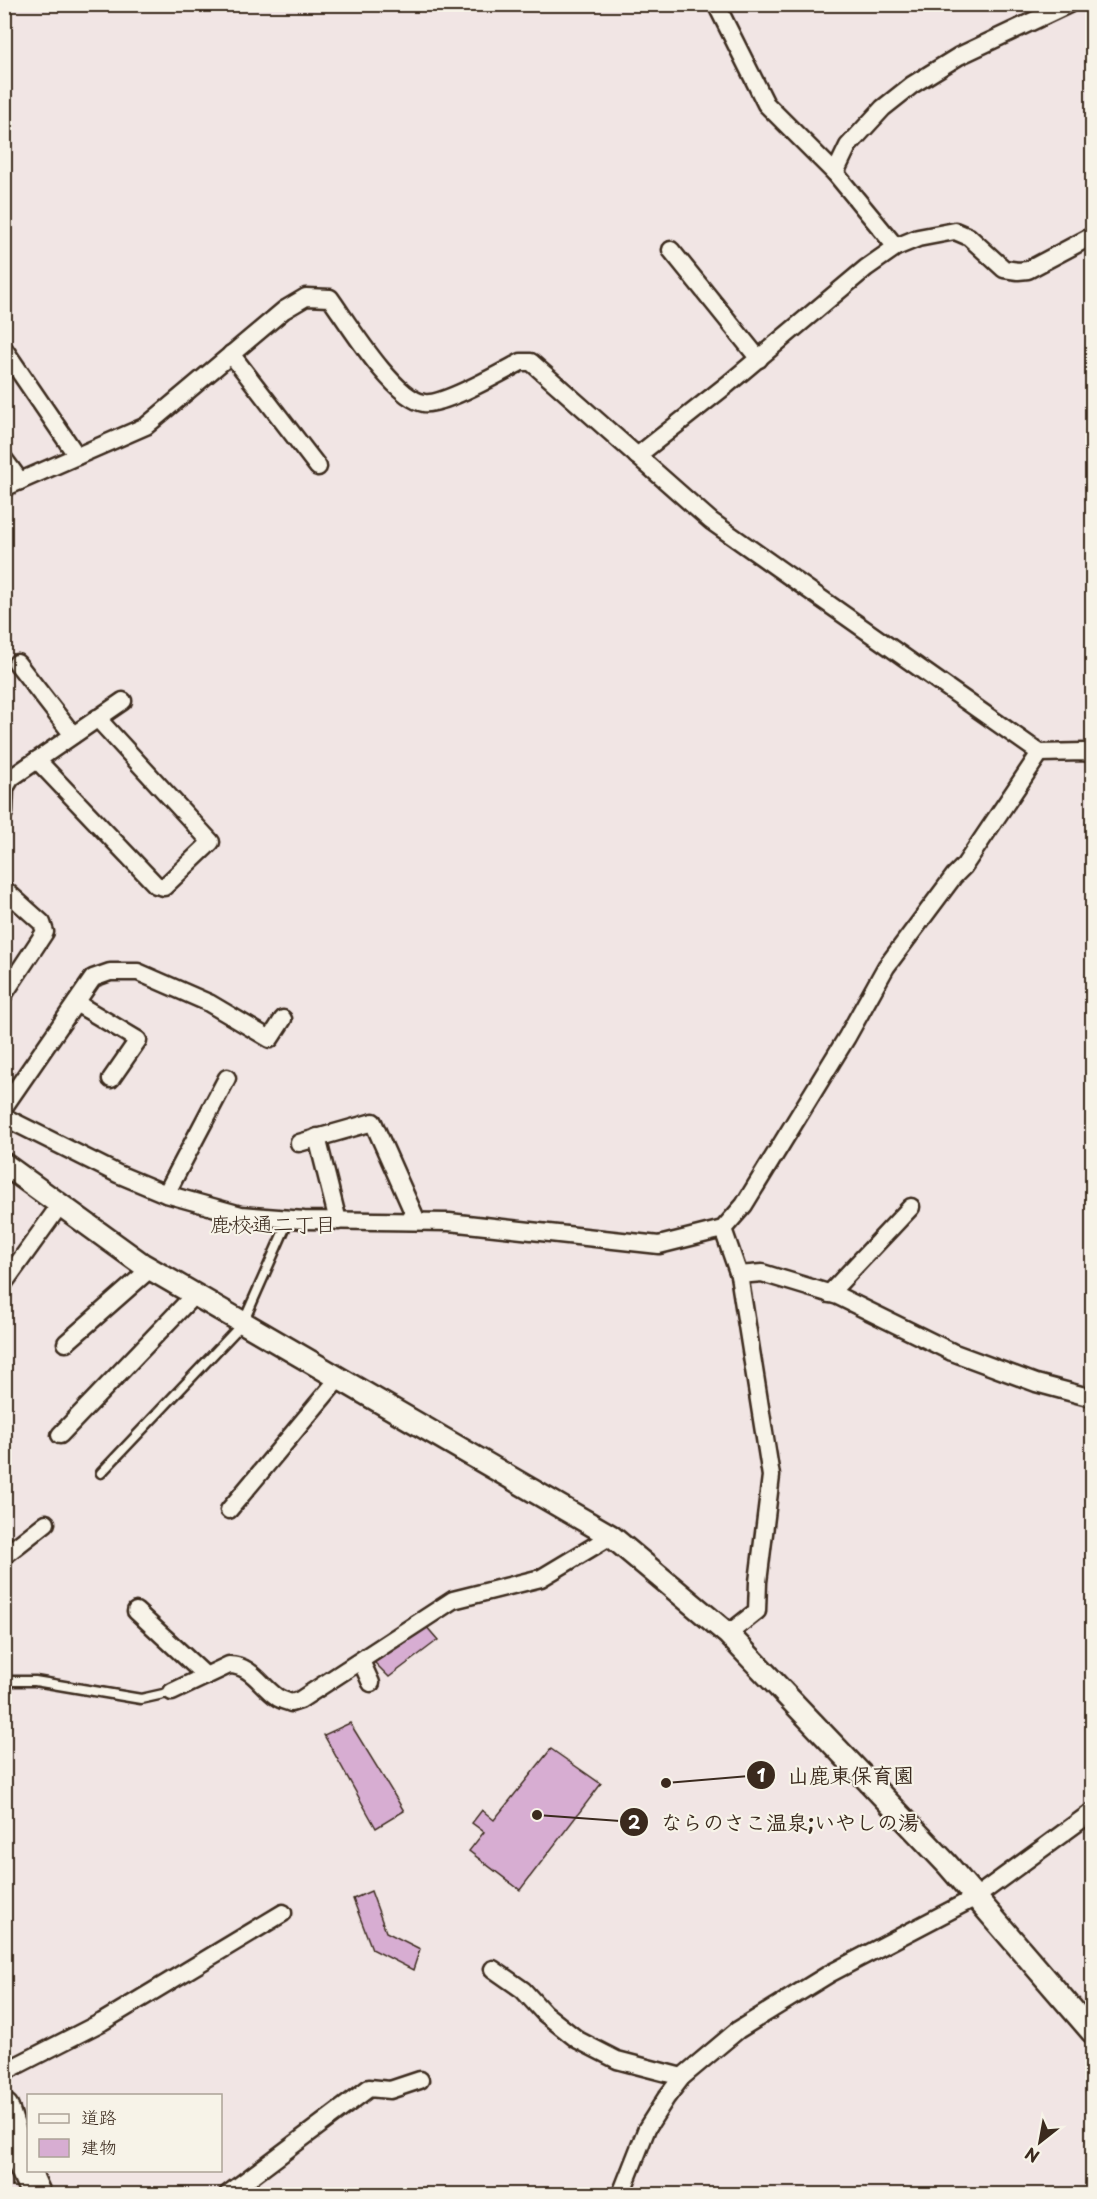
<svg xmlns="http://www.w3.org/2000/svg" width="1097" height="2199" viewBox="0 0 1097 2199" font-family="'Playpen Sans','Klee One',sans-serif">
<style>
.building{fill:#d7add2;stroke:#3b2a1e;stroke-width:1.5}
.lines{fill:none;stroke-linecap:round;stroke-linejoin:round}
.service-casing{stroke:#3b2a1e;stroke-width:13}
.minor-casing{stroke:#3b2a1e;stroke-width:21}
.tertiary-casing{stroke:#3b2a1e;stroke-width:26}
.trunk-casing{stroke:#3b2a1e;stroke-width:33}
.service{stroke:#f7f3e8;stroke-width:8}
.minor{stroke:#f7f3e8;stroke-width:16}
.tertiary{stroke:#f7f3e8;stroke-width:21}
.trunk{stroke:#f7f3e8;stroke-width:28}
.labels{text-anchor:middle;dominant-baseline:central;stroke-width:4.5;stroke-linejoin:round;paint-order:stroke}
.neighbourhood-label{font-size:21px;fill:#3b2a1e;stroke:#f7f3e8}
.leader{fill:none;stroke:#3b2a1e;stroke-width:2}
.callout-dot{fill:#3b2a1e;stroke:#f7f3e8;stroke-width:2}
.mark-label{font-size:18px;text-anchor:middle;font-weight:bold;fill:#fff}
.callout-label{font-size:21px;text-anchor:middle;font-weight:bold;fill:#3b2a1e;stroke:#f7f3e8;stroke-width:4.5;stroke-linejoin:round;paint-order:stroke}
</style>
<rect width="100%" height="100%" fill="#f1e5e4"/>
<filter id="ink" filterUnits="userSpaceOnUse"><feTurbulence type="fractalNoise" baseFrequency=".0167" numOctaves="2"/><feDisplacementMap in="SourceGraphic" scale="12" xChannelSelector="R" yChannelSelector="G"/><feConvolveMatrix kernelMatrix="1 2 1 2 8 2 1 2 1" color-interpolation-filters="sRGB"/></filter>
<g filter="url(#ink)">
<g class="building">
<path d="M425 1625 438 1640 389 1677 371 1659Z"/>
<path d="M350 1723 404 1811 376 1828 324 1735Z"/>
<path d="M551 1749 601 1784 520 1890 469 1851 484 1832 472 1823 482 1810 494 1820Z"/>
<path d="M371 1891 386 1932 420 1949 413 1970 372 1949 353 1899Z"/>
</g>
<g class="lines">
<defs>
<g id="service">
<path d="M101 1473 243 1323 289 1219"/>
<path d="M4 1681H35L141 1699 172 1692"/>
</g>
<g id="minor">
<path d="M716 4 766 104 835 173 896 247"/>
<path d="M835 173 848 146 883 108 912 85 959 56 1069 4"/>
<path d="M671 250 759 359"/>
<path d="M4 349 77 456"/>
<path d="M231 354 318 467"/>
<path d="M637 456 728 384 866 268 896 247 918 238 955 231 969 237 1004 269 1018 271 1028 270 1092 236"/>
<path d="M4 459 20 481"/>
<path d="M4 488 146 426 284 310 306 297 330 298C348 323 394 399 424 403 443 406 502 372 521 362H531L711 521 1040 753 1084 752 1092 754"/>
<path d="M17 663 73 735"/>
<path d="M37 760 156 885 164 887 211 842 97 718"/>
<path d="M4 813 5 788 11 778 123 701"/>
<path d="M4 889 42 923 45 932 4 994"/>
<path d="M76 1003 138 1040 111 1079"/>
<path d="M4 1107 93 978 110 972H138L209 1003 270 1039 283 1019"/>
<path d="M4 1117 118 1174 166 1194 241 1215 304 1220 449 1222 659 1245 723 1229 744 1205 847 1037 886 967 954 876 964 866 1040 753"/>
<path d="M317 1137 338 1221"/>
<path d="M299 1143 373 1122 417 1221"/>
<path d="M166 1194 227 1078"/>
<path d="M723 1229 739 1275 771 1476 758 1582 757 1611 728 1634"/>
<path d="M739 1275 762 1273 838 1296 952 1352 1036 1383 1092 1398"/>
<path d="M4 1283 60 1205"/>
<path d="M829 1294 911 1207"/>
<path d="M66 1343 150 1269"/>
<path d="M60 1435 194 1295"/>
<path d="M229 1510 339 1378"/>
<path d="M4 1556 46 1523"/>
<path d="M136 1611 206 1676"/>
<path d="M361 1661 371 1683"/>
<path d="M172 1692 229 1665C251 1665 261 1686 277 1697 281 1700 286 1701 291 1703L300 1700 453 1600 541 1578 611 1536"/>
<path d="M493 1969 523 1990 544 2013 578 2040 617 2060 682 2077"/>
<path d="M4 2072 102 2022 283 1913"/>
<path d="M228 2194 369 2088 390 2090 420 2080"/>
<path d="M621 2194 647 2128 666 2098 682 2077 738 2030 829 1974 976 1897 1092 1812"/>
</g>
<path id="tertiary" d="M4 1164 142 1264 611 1536 728 1634 947 1864 1092 2032"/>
<path id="trunk" d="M4 2108 21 2160 36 2194"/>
</defs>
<use href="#service" class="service-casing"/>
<use href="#minor" class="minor-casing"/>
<use href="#tertiary" class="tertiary-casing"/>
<use href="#trunk" class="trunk-casing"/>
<use href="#service" class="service"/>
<use href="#minor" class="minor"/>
<use href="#tertiary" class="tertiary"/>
<use href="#trunk" class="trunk"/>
</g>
</g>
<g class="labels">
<g class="neighbourhood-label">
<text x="273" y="1223">鹿校通二丁目</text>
</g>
</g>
<path class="leader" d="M666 1783L761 1775M537 1815L634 1822"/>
<g class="callout-dot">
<circle cx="666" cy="1783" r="6"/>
<circle cx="537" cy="1815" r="6"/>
<circle cx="761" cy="1775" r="15"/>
<circle cx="634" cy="1822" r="15"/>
</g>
<g class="mark-label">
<text x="761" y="1782">1</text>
<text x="634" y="1829">2</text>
</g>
<g class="callout-label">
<text x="851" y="1783">山鹿東保育園</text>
<text x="790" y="1830">ならのさこ温泉;いやしの湯</text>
</g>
<rect width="1097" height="2199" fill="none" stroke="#f7f3e8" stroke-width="24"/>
<rect x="12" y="12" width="1073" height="2175" fill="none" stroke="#3b2a1e" stroke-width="2" filter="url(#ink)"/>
<rect x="27" y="2094" width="195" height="78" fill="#f7f3e8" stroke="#aca397" stroke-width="1.5"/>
<rect x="39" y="2114" width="30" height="9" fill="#f7f3e8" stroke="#aca397" stroke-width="1.5"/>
<text x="81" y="2124" font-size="18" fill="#3b2a1e">道路</text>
<rect x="39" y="2139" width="30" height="18" fill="#d7add2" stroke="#aca397" stroke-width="1.5"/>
<text x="81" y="2154" font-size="18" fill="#3b2a1e">建物</text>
<g transform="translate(1040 2142) rotate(211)" stroke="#f7f3e8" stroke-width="4.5" paint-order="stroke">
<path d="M0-4.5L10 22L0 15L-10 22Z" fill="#3b2a1e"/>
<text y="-9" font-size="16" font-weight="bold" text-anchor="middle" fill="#3b2a1e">N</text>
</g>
</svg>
